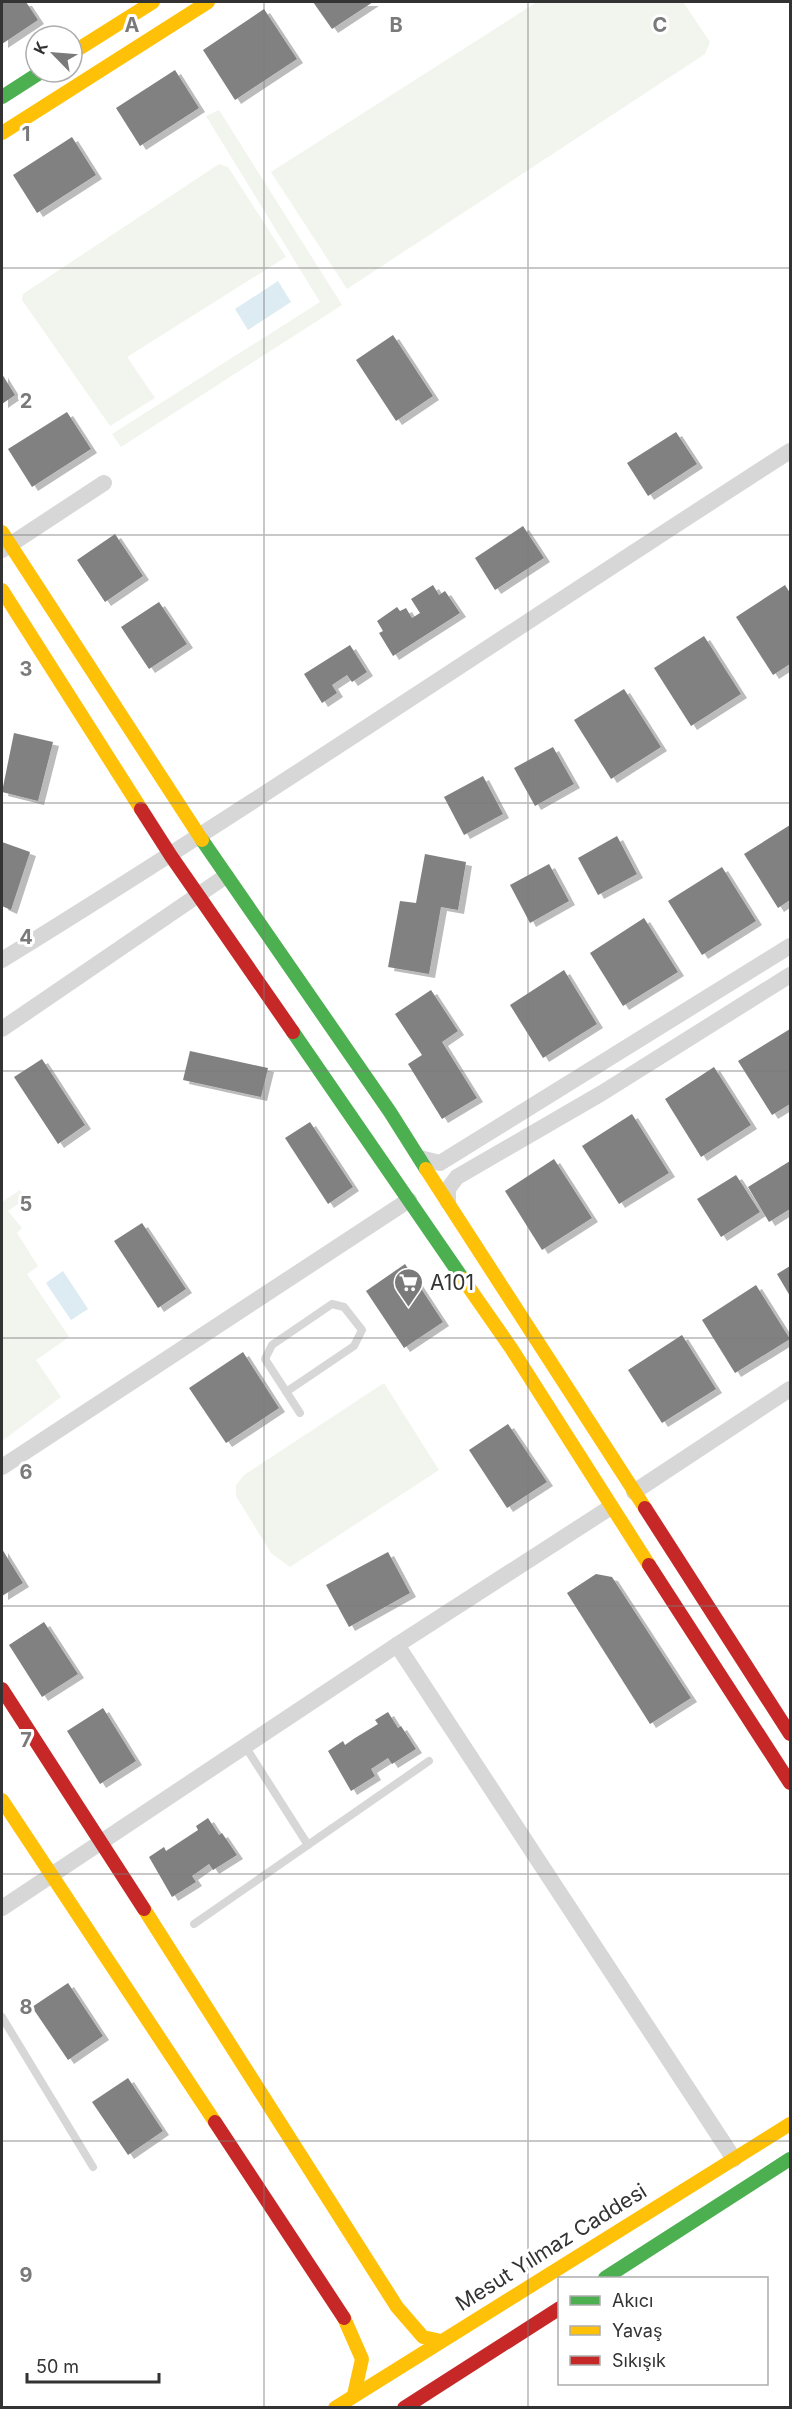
<svg xmlns="http://www.w3.org/2000/svg" width="792" height="2409" viewBox="0 0 792 2409" font-family="Inter,sans-serif">
<style>
.green{fill:#f1f5ed}
.water{fill:#ddebf3}
.building{fill:#818181;filter:url(#shadow)}
.lines{fill:none;stroke-linecap:round;stroke-linejoin:round}
.lane{stroke:#d7d7d7;stroke-width:8}
.street{stroke:#d7d7d7;stroke-width:16}
.fast{stroke:#4caf50;stroke-width:14}
.slow{stroke:#ffc107;stroke-width:14}
.jam{stroke:#c62828;stroke-width:14}
.grid{fill:none;stroke:#7a7a7a;stroke-width:1.5;stroke-opacity:0.55}
.labels{text-anchor:middle;dominant-baseline:central;stroke-width:6;stroke-linejoin:round;paint-order:stroke}
.poi-label{font-size:21px;fill:#333;stroke:#fff;text-anchor:start}
.street-label{font-size:21px;fill:#333;stroke:#fff}
.grid-label{font-size:20px;text-anchor:middle;font-weight:bold;fill:#7a7a7a;stroke:#fff;stroke-width:6;stroke-linejoin:round;paint-order:stroke}
</style>
<defs>
<filter id="shadow"><feDropShadow dx="6" dy="4" stdDeviation="0" flood-color="#0004"/></filter>
</defs>
<rect width="100%" height="100%" fill="#fff"/>
<g class="green">
<path d="M537 2H683L710 42 705 54 347 289 271 172Z"/>
<path d="M219 110 342 305 121 447 112 434 320 302 206 116Z"/>
<path d="M219 164 228 167 286 257 127 357 155 398 110 426 22 300 23 294Z"/>
<path d="M20 1190 26 1198 8 1211 22 1228 17 1233 38 1266 27 1274 69 1337 36 1360 61 1397 2 1441V1202Z"/>
<path d="M384 1383 439 1470 290 1567 271 1553 236 1496V1485L244 1475Z"/>
</g>
<g class="water">
<path d="M278 281 291 302 248 330 235 309Z"/>
<path d="M63 1271 88 1309 71 1320 46 1283Z"/>
</g>
<g class="building">
<path d="M2 2H26L38 20 2 44Z"/>
<path d="M313 2H373L332 29Z"/>
<path d="M264 9 297 59 235 100 203 50Z"/>
<path d="M175 70 199 108 140 146 116 108Z"/>
<path d="M72 137 96 175 37 213 13 175Z"/>
<path d="M393 335 433 396 396 421 356 360Z"/>
<path d="M2 374 15 395 2 404Z"/>
<path d="M67 412 91 449 32 487 8 449Z"/>
<path d="M676 432 697 464 648 496 627 463Z"/>
<path d="M523 526 544 558 495 590 475 558Z"/>
<path d="M115 534 143 576 105 602 77 560Z"/>
<path d="M433 585 439 595 445 591 460 613 393 656 379 633 383 631 377 621 397 607 400 611 406 608 412 618 420 613 411 599Z"/>
<path d="M785 585 790 593V664L773 675 736 617Z"/>
<path d="M159 602 187 644 149 669 121 627Z"/>
<path d="M704 636 741 694 691 726 654 668Z"/>
<path d="M350 645 367 672 352 682 347 675 332 685 337 693 322 703 304 674Z"/>
<path d="M624 689 661 747 611 779 574 720Z"/>
<path d="M14 733 53 742 38 801 2 792Z"/>
<path d="M553 747 574 784 535 806 514 768Z"/>
<path d="M483 776 503 814 464 835 444 797Z"/>
<path d="M790 825V900L778 908 744 854Z"/>
<path d="M617 836 637 874 598 895 578 858Z"/>
<path d="M2 842 30 852 11 910 2 906Z"/>
<path d="M425 854 466 862 458 910 441 907 429 974 388 967 400 901 416 903Z"/>
<path d="M549 864 569 901 530 923 510 885Z"/>
<path d="M722 867 756 921 702 955 668 901Z"/>
<path d="M644 918 678 972 623 1006 590 953Z"/>
<path d="M564 970 597 1024 543 1058 510 1005Z"/>
<path d="M431 990 458 1031 442 1042 477 1098 442 1119 408 1064 422 1055 395 1014Z"/>
<path d="M790 1029V1104L772 1115 738 1061Z"/>
<path d="M190 1051 268 1068 261 1097 183 1080Z"/>
<path d="M42 1059 85 1125 58 1144 14 1077Z"/>
<path d="M714 1067 751 1125 701 1157 665 1099Z"/>
<path d="M632 1114 669 1173 619 1204 582 1146Z"/>
<path d="M310 1122 353 1187 328 1204 285 1138Z"/>
<path d="M554 1159 592 1218 542 1250 505 1191Z"/>
<path d="M790 1161V1209L769 1222 748 1187Z"/>
<path d="M736 1175 760 1212 721 1237 697 1199Z"/>
<path d="M142 1223 186 1289 158 1308 114 1241Z"/>
<path d="M405 1264 443 1322 404 1348 366 1291Z"/>
<path d="M790 1266V1296L777 1274Z"/>
<path d="M756 1285 790 1339 735 1373 702 1320Z"/>
<path d="M682 1335 716 1389 662 1423 628 1370Z"/>
<path d="M243 1352 279 1408 226 1443 189 1388Z"/>
<path d="M508 1424 547 1482 507 1508 469 1450Z"/>
<path d="M2 1549 23 1583 2 1596Z"/>
<path d="M388 1552 410 1593 349 1627 326 1585Z"/>
<path d="M596 1574 612 1577 691 1698 650 1724 567 1593Z"/>
<path d="M44 1622 78 1674 42 1697 9 1645Z"/>
<path d="M103 1708 136 1761 100 1784 67 1731Z"/>
<path d="M388 1712 398 1728 401 1726 416 1749 392 1764 388 1758 371 1769 375 1776 351 1791 328 1751 343 1741 345 1745 355 1738 378 1724 375 1720Z"/>
<path d="M208 1818 219 1835 222 1833 237 1855 213 1870 209 1864 192 1876 196 1882 172 1897 149 1857 164 1847 166 1851 198 1830 196 1826Z"/>
<path d="M68 1983 103 2036 68 2060 32 2007Z"/>
<path d="M128 2078 163 2131 128 2155 92 2102Z"/>
</g>
<g class="lines">
<g class="lane">
<path d="M286 1392 354 1346 362 1330 344 1307 332 1304 272 1345 265 1359 300 1413"/>
<path d="M245 1746 308 1845"/>
<path d="M194 1924 429 1761"/>
<path d="M2 2017 93 2167"/>
</g>
<g class="street">
<path d="M2 550 104 483"/>
<path d="M2 960C268 796 527 620 790 451"/>
<path d="M2 1029 226 876"/>
<path d="M420 1158 440 1163 790 946"/>
<path d="M448 1202V1189L457 1177 602 1093 790 975"/>
<path d="M2 1467 409 1200"/>
<path d="M634 1492 790 1389"/>
<path d="M397 1645 734 2159"/>
<path d="M2 1908 397 1645 611 1507"/>
</g>
<g class="fast">
<path d="M2 97 41 72"/>
<path d="M202 840 390 1112 426 1169"/>
<path d="M293 1032 463 1279"/>
<path d="M605 2278 790 2159"/>
</g>
<g class="slow">
<path d="M72 53 153 2"/>
<path d="M2 133 208 2"/>
<path d="M2 532 202 840"/>
<path d="M2 590 141 809"/>
<path d="M426 1169 645 1508"/>
<path d="M463 1279 511 1348 649 1565"/>
<path d="M2 1800 215 2122"/>
<path d="M144 1909 397 2307 423 2337 441 2341"/>
<path d="M344 2318 362 2359 354 2395"/>
<path d="M335 2408 790 2124"/>
</g>
<g class="jam">
<path d="M141 809 171 856 293 1032"/>
<path d="M645 1508 790 1734"/>
<path d="M649 1565 790 1783"/>
<path d="M2 1689 144 1909"/>
<path d="M215 2122 344 2318"/>
<path d="M404 2408 560 2308"/>
</g>
</g>
<path class="grid" d="M264 2V2408M528 2V2408M2 268H790M2 535H790M2 803H790M2 1071H790M2 1338H790M2 1606H790M2 1874H790M2 2141H790"/>
<defs>
<symbol id="supermarket-pin" viewBox="-11 -11 22 30"><path d="M0 17L-7.5 6A9.5 9.5 0 1 1 7.5 6Z" fill="#7a7a7a" stroke="#fff"/><path d="M-6-5.5h2.5l.6 2H6L4.5 2H-2.5L-4.4-4H-6ZM-1.5 3.2a1.3 1.3 0 1 0 .1 0ZM3 3.2a1.3 1.3 0 1 0 .1 0Z" fill="#fff"/></symbol>
</defs>
<g fill-rule="evenodd">
<use href="#supermarket-pin" x="392" y="1266" width="33" height="45"/>
</g>
<g class="labels">
<g class="poi-label">
<text x="430" y="1282">A101</text>
</g>
<g class="street-label">
<text transform="translate(551 2247) rotate(-32)">Mesut Yılmaz Caddesi</text>
</g>
</g>
<g class="grid-label">
<text x="132" y="32">A</text>
<text x="396" y="32">B</text>
<text x="660" y="32">C</text>
<text x="26" y="141">1</text>
<text x="26" y="408">2</text>
<text x="26" y="676">3</text>
<text x="26" y="944">4</text>
<text x="26" y="1211">5</text>
<text x="26" y="1479">6</text>
<text x="26" y="1747">7</text>
<text x="26" y="2014">8</text>
<text x="26" y="2282">9</text>
</g>
<rect width="792" height="2409" fill="none" stroke="#333333" stroke-width="6"/>
<rect x="558" y="2277" width="210" height="108" fill="#ffffff" stroke="#adadad" stroke-width="1.5"/>
<rect x="570" y="2296" width="30" height="9" fill="#4caf50" stroke="#adadad" stroke-width="1.5"/>
<text x="612" y="2307" font-size="18" fill="#333333">Akıcı</text>
<rect x="570" y="2326" width="30" height="9" fill="#ffc107" stroke="#adadad" stroke-width="1.5"/>
<text x="612" y="2337" font-size="18" fill="#333333">Yavaş</text>
<rect x="570" y="2356" width="30" height="9" fill="#c62828" stroke="#adadad" stroke-width="1.5"/>
<text x="612" y="2367" font-size="18" fill="#333333">Sıkışık</text>
<g transform="translate(54 54) rotate(295)"><circle r="28" fill="#ffffff" stroke="#adadad" stroke-width="1.5"/>
<path d="M0-4.5L10 22L0 15L-10 22Z" fill="#7a7a7a"/>
<text y="-9" font-size="16" font-weight="bold" text-anchor="middle" fill="#333333">K</text>
</g>
<path d="M27 2373v9h132v-9" fill="none" stroke="#333333" stroke-width="3"/>
<text x="36" y="2373" font-size="18" fill="#333333" stroke="#ffffff" stroke-width="4.5" paint-order="stroke">50 m</text>
</svg>
